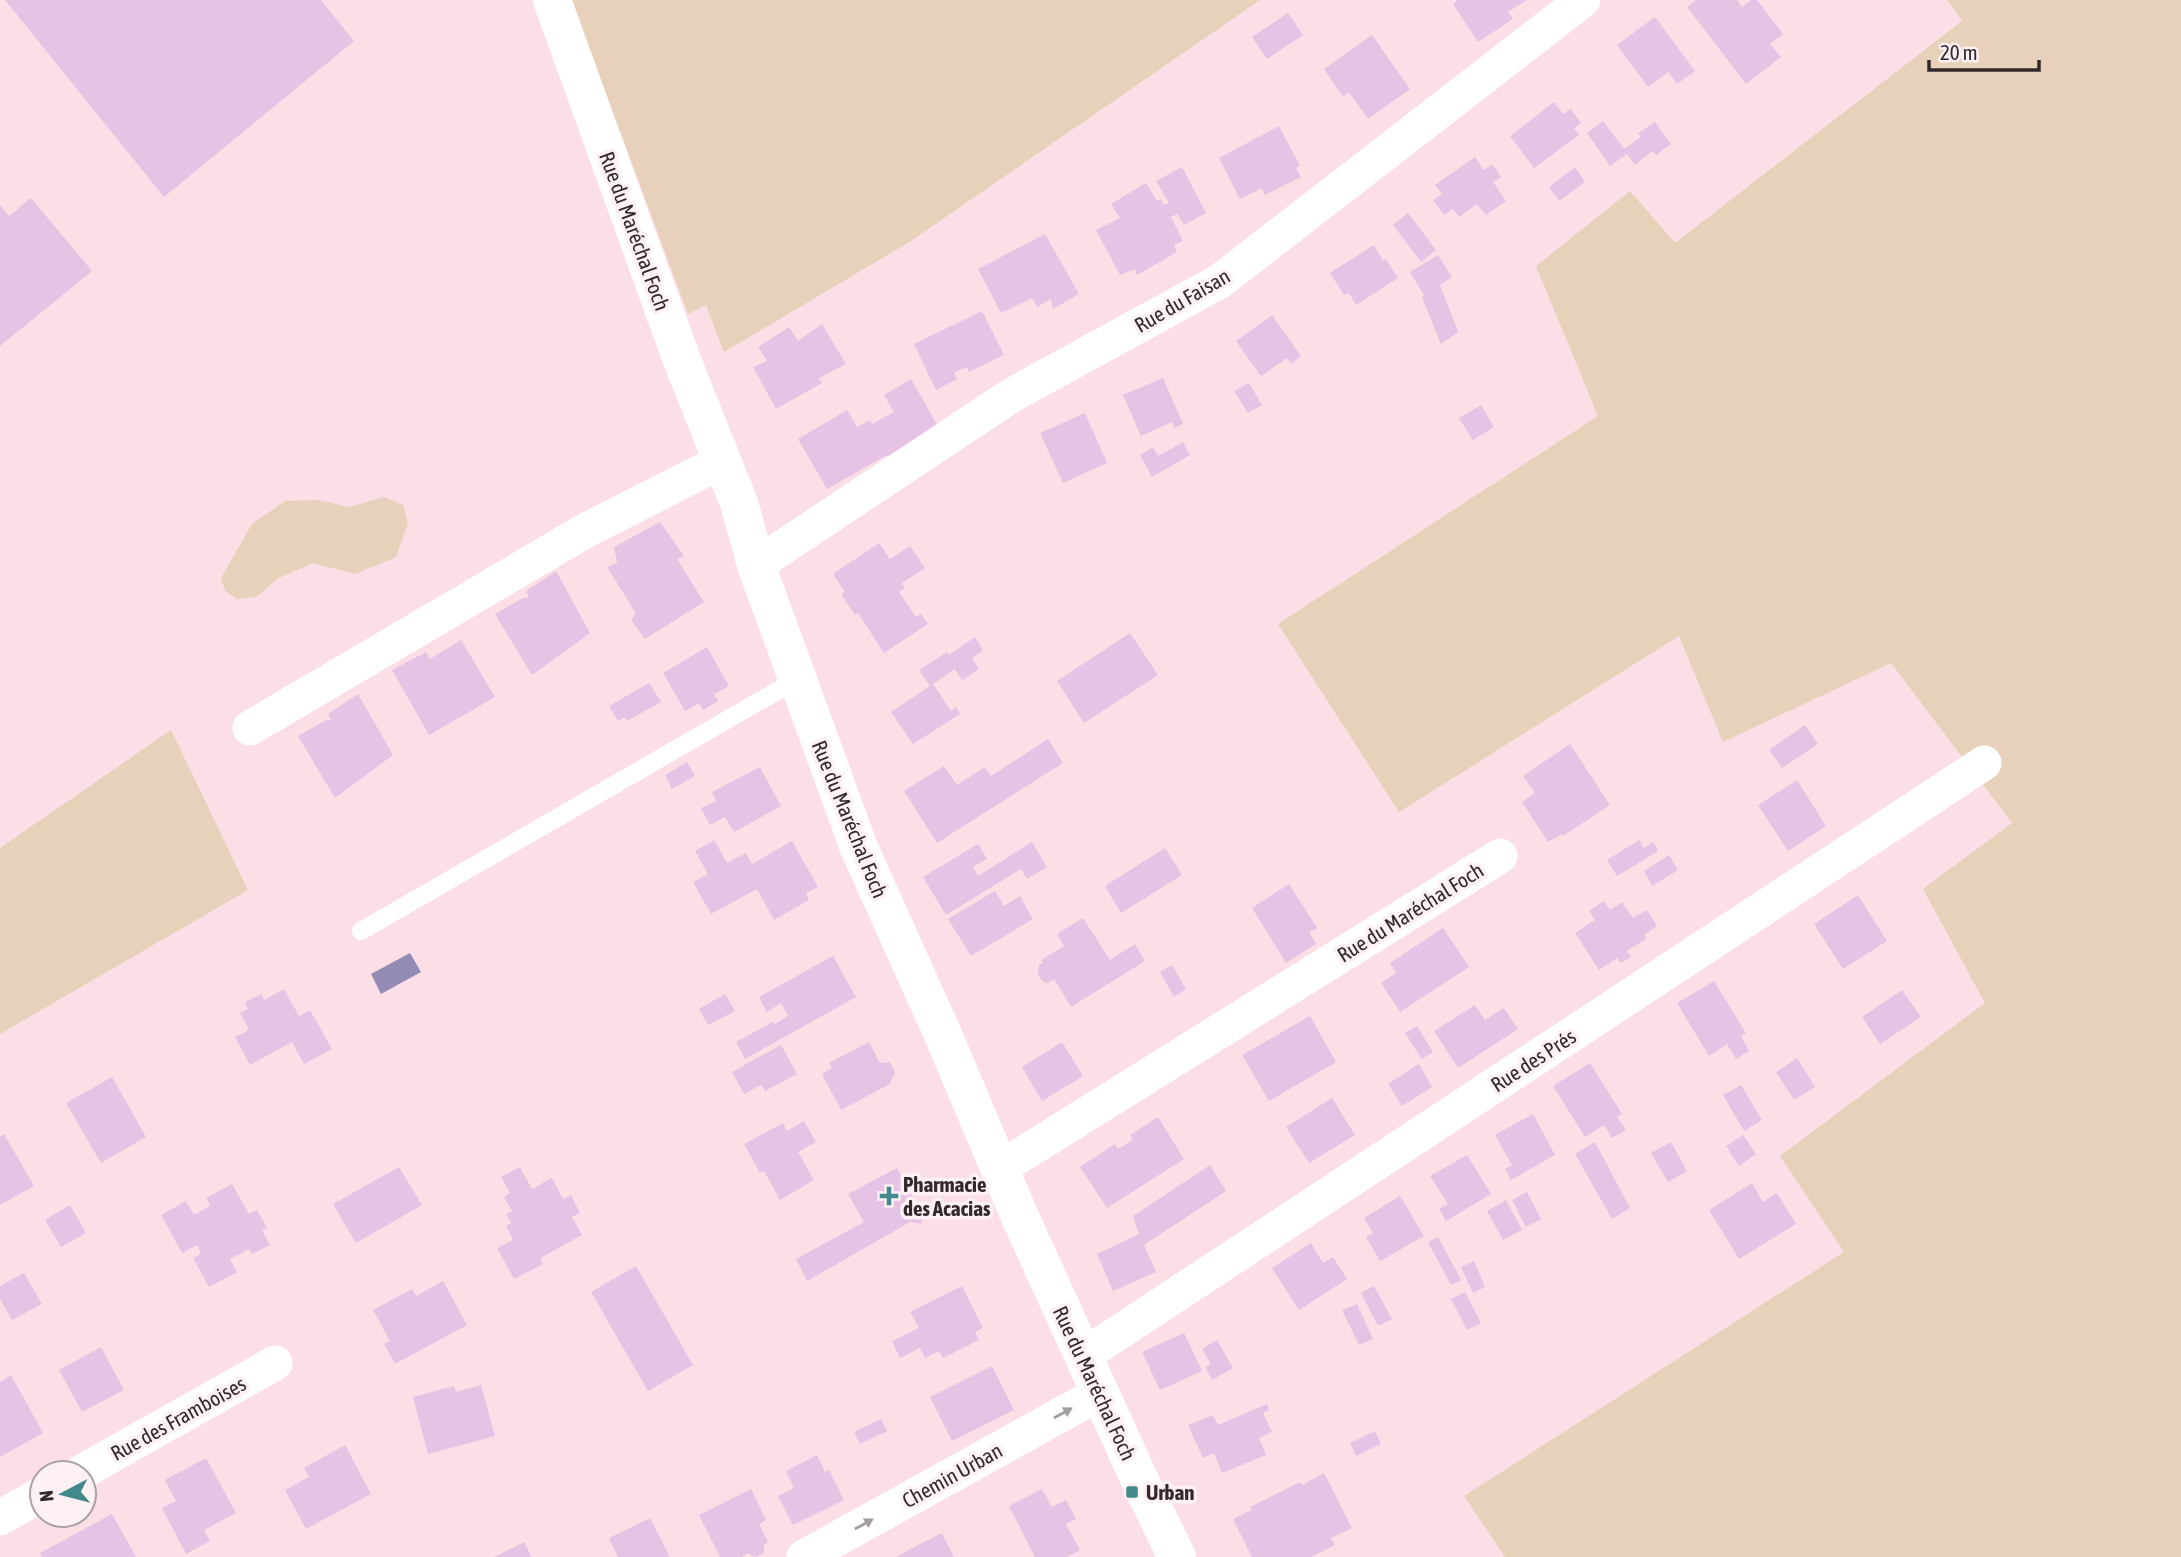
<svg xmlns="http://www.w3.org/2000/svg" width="2181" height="1557" viewBox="0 0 2181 1557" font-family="'Asap Condensed',sans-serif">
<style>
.green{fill:#e8d1bb}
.water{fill:#948bb4}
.building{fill:#e6c2e4}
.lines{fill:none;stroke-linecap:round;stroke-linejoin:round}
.lane{stroke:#fff;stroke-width:18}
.street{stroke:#fff;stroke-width:35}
.secondary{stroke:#fff;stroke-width:38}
.oneway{fill:#a39ea0}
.poi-dot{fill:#41898a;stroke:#fdf1f4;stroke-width:2.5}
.labels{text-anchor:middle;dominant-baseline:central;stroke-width:7;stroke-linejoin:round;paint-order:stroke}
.street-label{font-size:21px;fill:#33282b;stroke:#fdf1f4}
.poi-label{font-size:21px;font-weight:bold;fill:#33282b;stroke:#fdf1f4;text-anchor:start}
</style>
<rect width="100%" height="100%" fill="#fcdfe6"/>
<g class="green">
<path d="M571 0H1260L911 241 724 352 706 305 688 314Z"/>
<path d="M1947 0H2181V1557H1505L1464 1496 1844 1252 1780 1156 1985 1003 1923 889 2012 823 1891 663 1723 742 1679 636 1399 812 1278 624 1598 416 1536 266 1630 191 1675 243 1962 21Z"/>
<path d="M384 497 403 505 408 523 396 557 355 574 313 563 279 578 256 597 237 599 225 591 221 578 252 524 285 501 318 500 350 507Z"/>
<path d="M171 730 248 890 0 1034V848Z"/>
</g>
<path class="water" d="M410 953 421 972 381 994 371 974Z"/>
<g class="building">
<path d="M5 0H321L354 41 164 197Z"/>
<path d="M1458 0H1527L1508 12 1513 19 1478 42 1453 4Z"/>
<path d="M1696 0H1737L1742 7 1751 0H1757L1783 34 1770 44 1781 57 1746 84 1687 7Z"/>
<path d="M1288 13 1303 35 1267 59 1252 37Z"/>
<path d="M1655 17 1695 71 1677 84 1668 72 1648 87 1617 45Z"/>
<path d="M1372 35 1410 89 1368 119 1349 92 1343 97 1324 69Z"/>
<path d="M1554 102 1563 114 1571 109 1581 123 1574 128 1579 135 1534 168 1510 136Z"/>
<path d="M1603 121 1624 149 1641 137 1638 133 1655 122 1671 144 1656 155 1652 151 1635 165 1627 154 1610 166 1587 133Z"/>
<path d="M1279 126 1300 166 1296 168 1301 177 1265 195 1262 188 1240 199 1219 158Z"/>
<path d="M1475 157 1484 170 1492 164 1501 177 1493 182 1506 201 1486 215 1477 204 1459 217 1453 209 1444 215 1433 200 1442 194 1435 185Z"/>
<path d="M1182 167 1206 213 1184 225 1177 214 1171 217 1183 241 1174 245 1177 252 1137 275 1135 269 1120 275 1096 230 1120 218 1111 204 1146 183 1157 201 1161 199 1164 205 1169 203 1156 181Z"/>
<path d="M1575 167 1585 182 1559 201 1549 187Z"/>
<path d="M31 198 92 271 0 346V205L9 216Z"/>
<path d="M1408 213 1436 250 1421 262 1393 225Z"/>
<path d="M1045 234 1079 294 1053 309 1051 299 1037 307 1032 298 1001 313 978 269Z"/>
<path d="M1374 245 1383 261 1386 259 1398 278 1356 305 1349 293 1344 295 1330 273Z"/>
<path d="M1438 255 1452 277 1440 285 1458 332 1441 344 1422 297 1424 295 1410 272Z"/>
<path d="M982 311 1004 355 969 372 967 367 961 369 954 373 957 379 936 390 914 344Z"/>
<path d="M1272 315 1301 356 1291 364 1287 358 1261 376 1236 341Z"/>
<path d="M822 324 846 364 819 378 822 383 776 409 753 367 767 361 758 347 789 327 798 341Z"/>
<path d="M1163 378 1183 424 1174 428 1172 422 1141 436 1123 395Z"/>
<path d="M911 379 939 428 890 456 887 455 827 489 798 439 847 410 857 427 870 420 872 424 894 412 884 395Z"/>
<path d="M1249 383 1262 405 1248 413 1234 391Z"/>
<path d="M1481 405 1494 427 1473 440 1459 418Z"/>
<path d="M1085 413 1107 463 1063 483 1040 433Z"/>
<path d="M1183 442 1190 455 1152 477 1140 455 1153 447 1158 456Z"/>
<path d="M660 522 684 556 677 559 704 602 645 639 631 620 636 613 607 567 617 563 614 547Z"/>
<path d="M879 543 890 559 910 546 925 568 902 583 905 588 899 592 916 617 921 614 928 624 884 653 858 613 855 615 841 594 845 592 833 574Z"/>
<path d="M556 571 590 633 532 675 495 614 523 598 529 597 526 591Z"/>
<path d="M1130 633 1158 675 1084 723 1057 681Z"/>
<path d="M975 637 983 650 972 658 979 669 962 680 955 669 933 684 951 711 956 707 960 714 913 744 891 712 930 686 919 670 947 652 949 655Z"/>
<path d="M461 640 495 697 429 735 392 670 426 652 430 659Z"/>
<path d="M707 647 729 686 714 694 718 701 703 710 699 703 685 711 663 673Z"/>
<path d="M649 683 661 702 627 721 625 717 618 721 609 706Z"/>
<path d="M358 694 393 755 335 798 298 736 326 720H331L328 714Z"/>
<path d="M1805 725 1818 744 1782 768 1769 750Z"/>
<path d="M1048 739 1063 763 937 843 904 791 944 766 957 785 985 767 991 776Z"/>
<path d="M1570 744 1610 805 1563 836 1562 834 1548 842 1522 802 1535 793 1523 776Z"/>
<path d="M687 762 695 776 672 789 665 775Z"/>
<path d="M760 767 781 806 734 832 725 817 710 825 701 808 716 801 712 792Z"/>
<path d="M1797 780 1826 826 1788 851 1758 805Z"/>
<path d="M714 840 727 863 746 853 752 864 792 841 818 887 806 893 809 900 774 920 757 889 711 914 693 882 708 874 695 851Z"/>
<path d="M1639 840 1644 848 1653 842 1658 851 1617 876 1607 860Z"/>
<path d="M1032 842 1047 867 1027 879 1021 869 946 915 923 877 978 844 987 859 973 867 978 876Z"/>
<path d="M1165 848 1182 875 1121 913 1105 886Z"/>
<path d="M1669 855 1678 870 1652 886 1644 871Z"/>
<path d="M1289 884 1317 928 1309 932 1316 944 1286 963 1252 908Z"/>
<path d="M995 891 1004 906 1020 896 1033 919 971 956 948 919Z"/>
<path d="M1858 895 1887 941 1843 969 1814 924Z"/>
<path d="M1604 901 1610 910 1622 902 1633 918 1647 910 1657 926 1644 935 1647 938 1627 951 1631 957 1621 963 1617 958 1599 970 1575 933 1595 920 1589 911Z"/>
<path d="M1083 918 1110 960 1135 944 1145 961 1071 1007 1054 979 1048 983 1042 981 1038 974 1039 965 1043 963 1041 960 1064 946 1057 934Z"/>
<path d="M1443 928 1469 967 1400 1012 1381 983 1396 973 1390 963Z"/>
<path d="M833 956 856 997 745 1059 736 1042 773 1022 775 1024 788 1016 781 1003 767 1012 759 997Z"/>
<path d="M1172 965 1186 989 1174 997 1160 972Z"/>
<path d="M1714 981 1746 1033 1741 1036 1749 1051 1736 1059 1727 1044 1709 1056 1677 1003Z"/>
<path d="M284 989 299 1016 310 1010 332 1049 304 1064 292 1042 250 1065 235 1037 249 1030 240 1013 248 1009 245 1002 261 994 264 1000Z"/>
<path d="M1902 990 1921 1017 1880 1044 1862 1017Z"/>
<path d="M725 994 735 1011 708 1025 699 1009Z"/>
<path d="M1475 1005 1485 1020 1504 1008 1518 1029 1458 1068 1434 1031Z"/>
<path d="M1310 1016 1336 1062 1269 1101 1242 1055Z"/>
<path d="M1417 1026 1433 1052 1422 1059 1405 1033Z"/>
<path d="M869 1042 880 1063 890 1062 895 1072 890 1084 841 1110 822 1074 832 1068 829 1063Z"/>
<path d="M1062 1042 1083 1076 1042 1101 1022 1067Z"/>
<path d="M781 1045 797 1074 765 1091 761 1085 744 1094 732 1072Z"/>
<path d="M1797 1058 1815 1087 1794 1100 1776 1072Z"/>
<path d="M1590 1063 1622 1114 1617 1117 1626 1130 1612 1138 1604 1125 1585 1137 1553 1086Z"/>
<path d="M1419 1064 1432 1087 1402 1106 1388 1084Z"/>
<path d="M112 1077 146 1137 101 1163 66 1103Z"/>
<path d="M1741 1085 1762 1120 1744 1131 1723 1095Z"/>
<path d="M1332 1098 1355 1135 1309 1163 1286 1127Z"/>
<path d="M1533 1114 1555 1155 1511 1180 1505 1169 1512 1165 1495 1135Z"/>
<path d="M1158 1117 1184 1159 1107 1208 1080 1167 1115 1144 1118 1149 1133 1140 1130 1135Z"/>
<path d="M804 1121 816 1142 798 1152 814 1180 780 1200 764 1171 760 1173 744 1144 783 1123 787 1131Z"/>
<path d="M4 1134 34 1186 0 1205V1137Z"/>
<path d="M1743 1135 1756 1154 1739 1166 1726 1146Z"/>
<path d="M1595 1142 1630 1208 1612 1219 1575 1154Z"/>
<path d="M1671 1142 1687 1171 1668 1182 1651 1153Z"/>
<path d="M1467 1155 1491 1194 1446 1221 1439 1209 1448 1204 1430 1176Z"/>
<path d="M1210 1165 1226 1191 1144 1245 1156 1272 1113 1291 1097 1254 1139 1234 1133 1216Z"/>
<path d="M399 1167 422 1205 356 1243 333 1204Z"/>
<path d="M520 1167 532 1189 552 1178 563 1199 571 1195 580 1213 572 1217 582 1235 540 1258 543 1264 514 1279 497 1248 513 1240 506 1226 511 1223 506 1214 512 1211 504 1197 510 1193 501 1177Z"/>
<path d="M897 1168 918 1206 925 1208 921 1224 910 1222 807 1281 796 1259 864 1222 848 1194Z"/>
<path d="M1752 1183 1763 1202 1777 1193 1796 1224 1739 1259 1709 1210Z"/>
<path d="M232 1184 249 1214 257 1210 267 1228 262 1230 270 1245 252 1254 249 1249 230 1259 237 1272 209 1287 193 1258 201 1254 197 1245 182 1253 161 1215 186 1201 194 1215 210 1206 206 1198Z"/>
<path d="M1527 1192 1541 1219 1526 1227 1512 1200Z"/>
<path d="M1400 1196 1424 1236 1380 1261 1366 1237 1373 1233 1364 1218Z"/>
<path d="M1506 1200 1522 1230 1503 1240 1487 1211Z"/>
<path d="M70 1205 86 1233 61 1247 45 1220Z"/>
<path d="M1438 1237 1461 1280 1451 1285 1428 1242Z"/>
<path d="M1311 1243 1323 1263 1333 1257 1347 1279 1299 1310 1272 1268Z"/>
<path d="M1474 1261 1485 1287 1473 1293 1461 1267Z"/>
<path d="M636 1266 693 1365 648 1391 591 1292Z"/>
<path d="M24 1273 42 1304 12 1320 0 1299V1286Z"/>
<path d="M443 1281 467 1325 395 1364 384 1344 390 1341 373 1310 412 1289 416 1296Z"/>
<path d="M962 1286 983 1328 975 1332 979 1340 943 1358 939 1351 925 1358 920 1348 900 1358 892 1341 919 1328 910 1312Z"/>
<path d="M1374 1286 1392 1319 1378 1326 1361 1293Z"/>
<path d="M1465 1292 1481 1323 1467 1330 1451 1299Z"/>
<path d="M1357 1304 1373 1339 1359 1345 1342 1310Z"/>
<path d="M1184 1333 1202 1371 1160 1390 1142 1352Z"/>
<path d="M1217 1340 1233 1368 1212 1380 1205 1367 1211 1364 1202 1349Z"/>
<path d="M101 1347 124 1390 82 1412 59 1370Z"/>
<path d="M992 1366 1014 1410 952 1441 930 1397Z"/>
<path d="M11 1375 43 1433 0 1457V1382Z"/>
<path d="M481 1385 495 1436 428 1454 413 1397 454 1386 456 1392Z"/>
<path d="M1267 1404 1269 1410 1263 1413 1272 1432 1259 1438 1266 1455 1222 1473 1214 1453 1203 1458 1188 1425 1213 1415 1218 1425Z"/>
<path d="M881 1419 887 1431 860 1444 854 1432Z"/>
<path d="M1375 1431 1381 1444 1356 1456 1350 1443Z"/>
<path d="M345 1445 371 1494 306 1529 285 1490 309 1477 304 1468Z"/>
<path d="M817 1455 825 1472 829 1470 844 1500 793 1525 778 1496 794 1488 786 1471Z"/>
<path d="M206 1458 236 1513 204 1530 210 1541 186 1554 162 1508 176 1501 165 1480Z"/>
<path d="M1324 1473 1352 1528 1331 1538 1335 1545 1311 1557H1252L1233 1519 1252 1510 1250 1507 1300 1482 1302 1485Z"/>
<path d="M751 1489 766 1520 759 1524 768 1542 764 1545V1553L755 1557 748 1553 742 1557H720L699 1515Z"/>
<path d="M1042 1489 1052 1507 1066 1500 1076 1519 1066 1524 1080 1550 1067 1557H1035L1009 1506Z"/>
<path d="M112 1514 136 1557H42L40 1553Z"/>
<path d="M650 1518 670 1557H618L609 1538Z"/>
<path d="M942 1533 954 1557H896L916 1546Z"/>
<path d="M524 1542 532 1557H494Z"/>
</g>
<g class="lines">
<path class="lane" d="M361 931 796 680"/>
<g class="street">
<path d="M756 565 1012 395 1220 281 1583 0"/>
<path d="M250 728 583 532 722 461"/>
<path d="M1000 1168 1500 856"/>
<path d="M1083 1356 1984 763"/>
<path d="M80 1473 275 1363"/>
<path d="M0 1518 42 1494"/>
<path d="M804 1557 1100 1393"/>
</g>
<path class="secondary" d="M552 0 683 363 739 503 756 565 859 848 944 1037 1020 1217 1142 1485 1177 1557"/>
</g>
<defs><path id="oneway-solid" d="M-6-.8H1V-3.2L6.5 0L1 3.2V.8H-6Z" transform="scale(1.75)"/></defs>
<g class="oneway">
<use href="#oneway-solid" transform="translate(1063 1413) rotate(-29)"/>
<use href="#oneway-solid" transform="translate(864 1524) rotate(-29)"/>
</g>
<g class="poi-dot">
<path d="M885.5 1185.5h7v7h7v7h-7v7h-7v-7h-7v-7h7z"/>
<rect x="1125" y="1485" width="14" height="14" rx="3.5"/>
</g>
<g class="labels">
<g class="street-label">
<text transform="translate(635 231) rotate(70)">Rue du Maréchal Foch</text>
<text transform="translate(1182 300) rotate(-30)">Rue du Faisan</text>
<text transform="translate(850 819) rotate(68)">Rue du Maréchal Foch</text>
<text transform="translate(1410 912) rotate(-32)">Rue du Maréchal Foch</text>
<text transform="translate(1533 1060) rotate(-33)">Rue des Prés</text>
<text transform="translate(1095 1383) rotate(65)">Rue du Maréchal Foch</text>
<text transform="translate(178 1418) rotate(-29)">Rue des Framboises</text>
<text transform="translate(952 1475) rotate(-29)">Chemin Urban</text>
</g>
<g class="poi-label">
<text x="903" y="1184">Pharmacie<tspan x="903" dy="24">des Acacias</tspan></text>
<text x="1146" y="1492">Urban</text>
</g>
</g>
<g transform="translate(63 1494) rotate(263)"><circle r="33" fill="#fdf1f4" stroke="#aca1a4" stroke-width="2"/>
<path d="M0-5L12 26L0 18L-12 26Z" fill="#41898a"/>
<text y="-10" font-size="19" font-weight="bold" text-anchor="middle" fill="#33282b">N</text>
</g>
<path d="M1929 60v10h110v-10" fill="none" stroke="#33282b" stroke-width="3.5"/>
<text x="1940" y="60" font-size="21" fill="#33282b" stroke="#fdf1f4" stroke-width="5" paint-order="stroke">20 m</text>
</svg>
